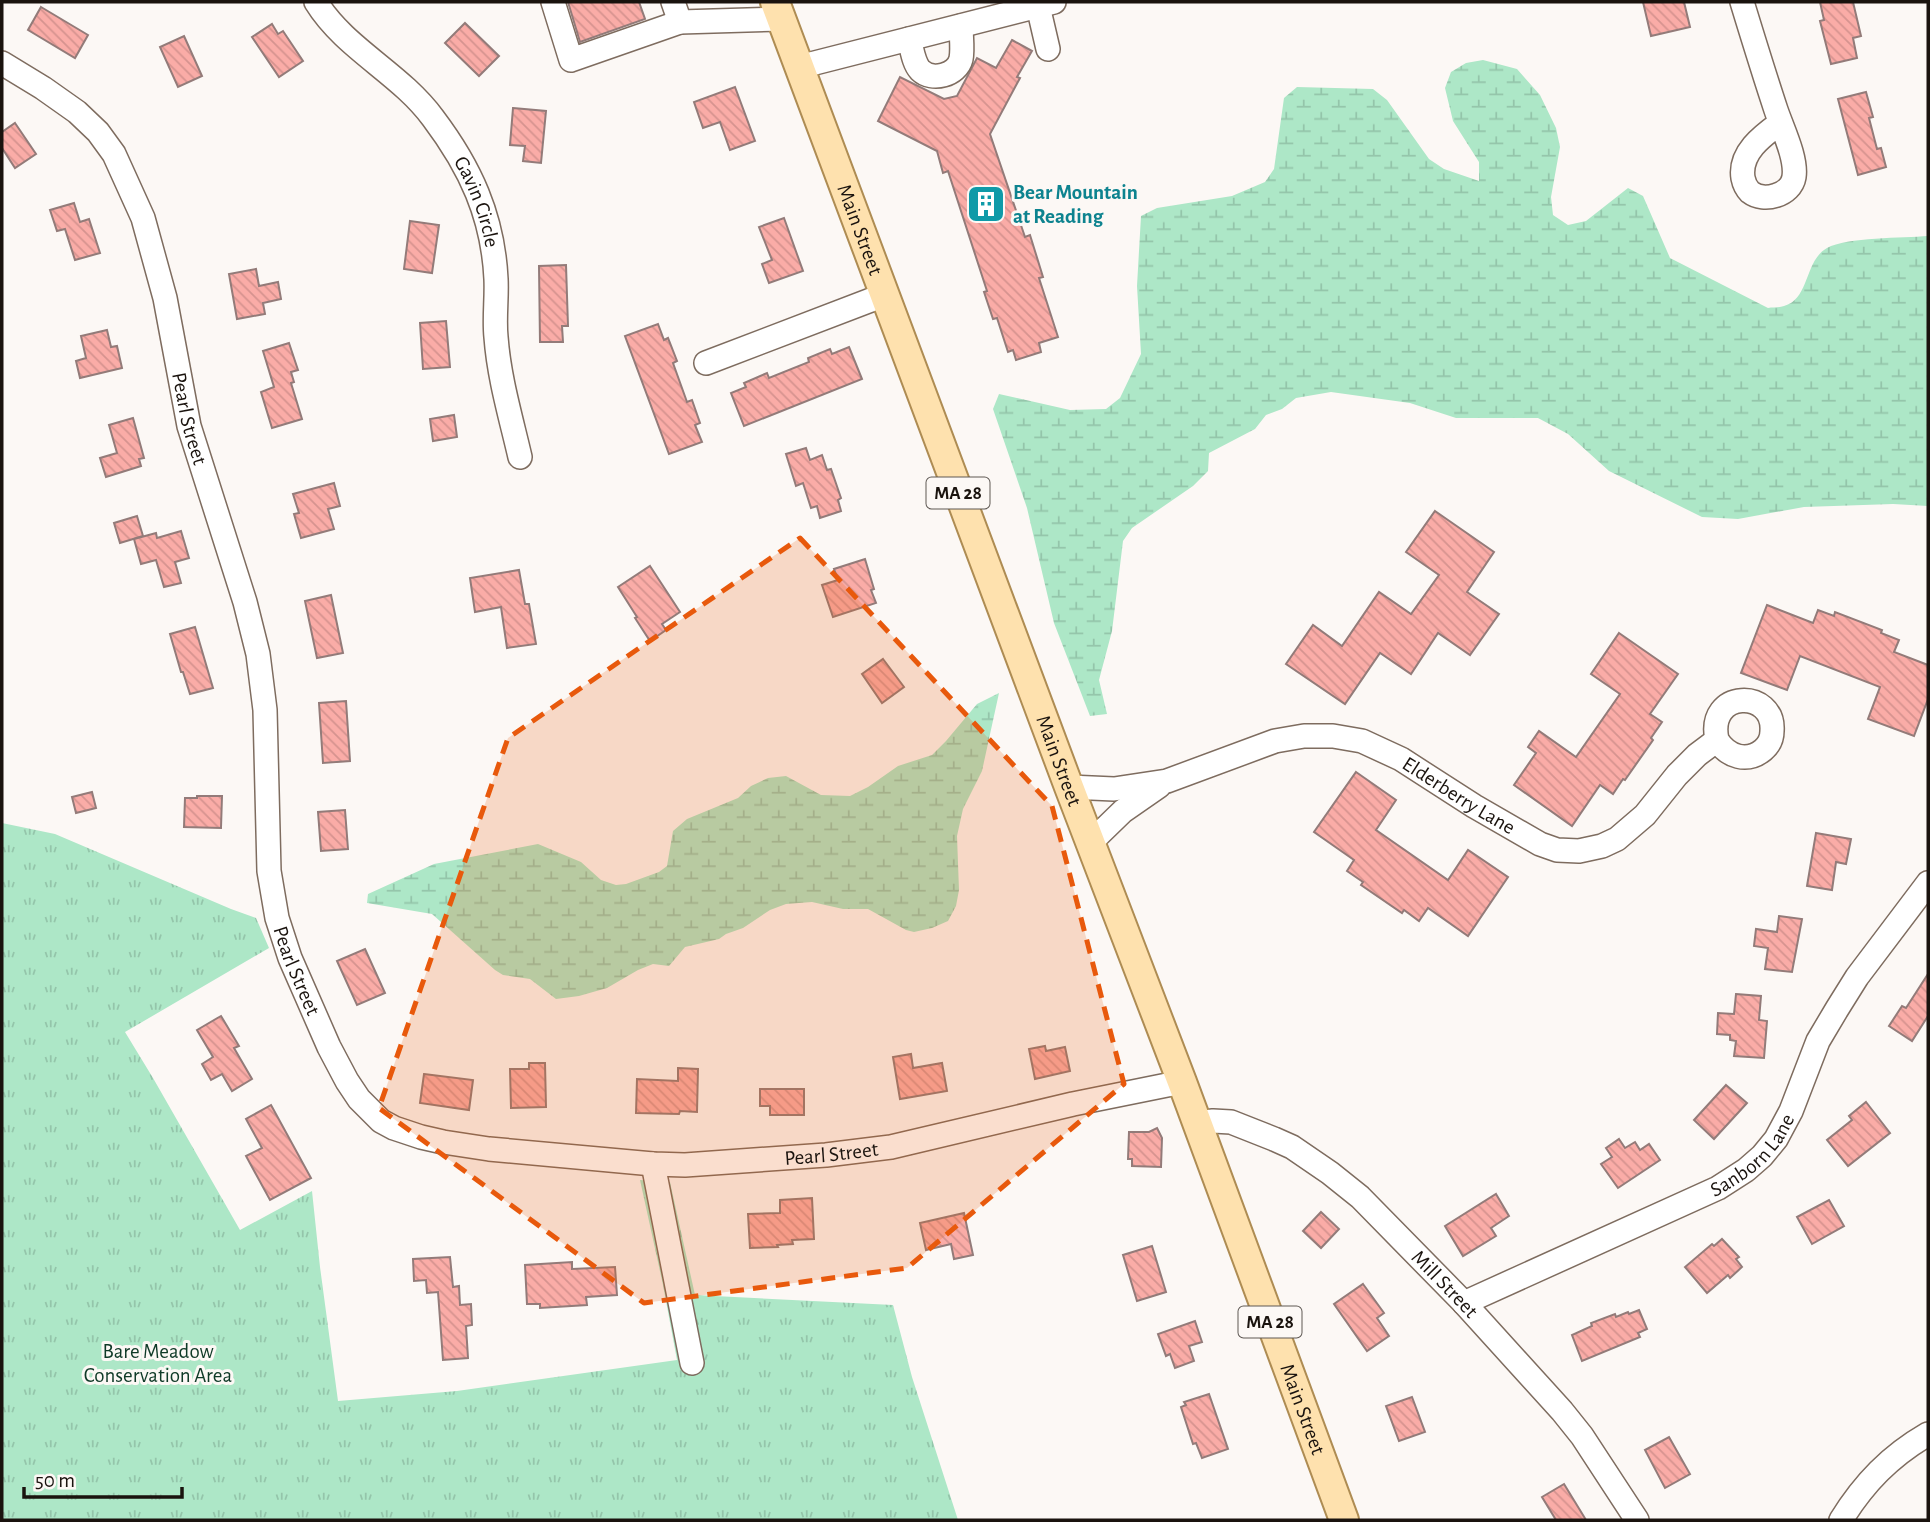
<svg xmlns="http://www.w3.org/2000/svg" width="1930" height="1522" viewBox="0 0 1930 1522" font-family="'Alegreya Sans',sans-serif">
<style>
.wetland{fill:url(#wetland-marsh)}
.park{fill:url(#park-tufts)}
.building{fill:url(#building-back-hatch);stroke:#937b79;stroke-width:2}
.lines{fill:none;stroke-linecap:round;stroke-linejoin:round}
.minor-casing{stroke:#7e6c5f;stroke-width:26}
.major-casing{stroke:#ae8c53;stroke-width:32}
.minor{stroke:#fff;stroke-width:23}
.major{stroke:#fee1ae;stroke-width:28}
.marked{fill:#e8590c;fill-opacity:0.2;stroke:#e8590c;stroke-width:5;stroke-dasharray:14 9;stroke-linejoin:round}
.labels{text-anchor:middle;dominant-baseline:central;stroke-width:6;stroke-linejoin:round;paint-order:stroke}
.shield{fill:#fcf8f5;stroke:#5e5853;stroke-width:2}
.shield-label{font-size:19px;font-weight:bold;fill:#1a130e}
.culture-label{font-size:21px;font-weight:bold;fill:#0d838f;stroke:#fcf8f5;text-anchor:start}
.street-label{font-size:21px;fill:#1a130e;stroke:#fcf8f5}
.park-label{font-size:21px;fill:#0f3a27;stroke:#fcf8f5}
</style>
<defs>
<pattern id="wetland-marsh" width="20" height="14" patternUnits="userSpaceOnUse" patternTransform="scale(1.75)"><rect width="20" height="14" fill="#ade7c7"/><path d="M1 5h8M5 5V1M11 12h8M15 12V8" fill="none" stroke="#94c5aa"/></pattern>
<pattern id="park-tufts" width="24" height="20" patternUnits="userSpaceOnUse" patternTransform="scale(1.75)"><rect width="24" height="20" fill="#ade7c7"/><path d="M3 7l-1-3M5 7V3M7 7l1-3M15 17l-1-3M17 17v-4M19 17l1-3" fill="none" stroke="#94c5aa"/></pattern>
<pattern id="building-back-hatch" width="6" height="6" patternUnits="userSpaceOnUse" patternTransform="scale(1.75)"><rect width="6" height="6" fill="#faaca7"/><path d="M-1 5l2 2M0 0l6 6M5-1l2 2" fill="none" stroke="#d6938f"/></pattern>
</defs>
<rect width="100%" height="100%" fill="#fcf8f5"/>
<g class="wetland">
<path d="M1483 60 1517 69 1540 95 1556 128 1560 147 1551 197 1553 215 1568 225 1586 221 1628 188 1643 196 1670 258 1768 308C1773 307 1779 308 1784 306 1810 299 1804 261 1827 248 1847 237 1903 238 1928 236V506L1893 504 1804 507 1738 519 1702 517 1609 471 1568 434 1538 418H1456L1410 403 1331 392 1296 398 1282 409 1266 415 1255 429 1209 453 1208 471 1193 486 1132 528 1123 541 1112 631 1099 680 1107 714 1090 716 1054 623 1027 508 993 409 999 394 1070 410 1106 409 1120 398 1141 354 1137 286 1141 216 1157 208 1232 196 1265 182 1274 169 1284 98 1297 87 1373 89 1387 100 1429 159 1444 169 1479 181V162L1453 121 1445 88 1451 72 1466 63Z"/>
<path d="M999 693 982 771 963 809 957 836 959 890 956 906 948 921 932 928 914 932 906 930 868 909H843L812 902 786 904 770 910 743 928 726 934 719 939 685 947 669 966 653 964 638 970 607 988 579 996 556 999 530 979 503 975 495 970 432 914 367 903 368 894 434 864 538 844 581 862 601 880 616 885 626 884 659 872 667 866 673 831 687 819 738 798 751 786 768 778 786 776 821 795 850 796 868 787 898 766 932 755 946 741 977 704Z"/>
</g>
<path class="park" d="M2 823 55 834 231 909 256 918 269 948 125 1032 153 1078 240 1230 312 1191 320 1267 338 1401 457 1391 677 1360 663 1285 640 1180 670 1182 695 1295 893 1305 912 1377 958 1520H2Z"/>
<g class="building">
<path d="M568 2H639L645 19 580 42Z"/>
<path d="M1643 2H1684L1690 27 1651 36Z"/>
<path d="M1820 2H1853L1861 36 1853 38 1857 58 1831 64 1820 21 1824 20Z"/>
<path d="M41 7 88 35 75 58 28 30Z"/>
<path d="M465 23 499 56 479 76 445 43Z"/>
<path d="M272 24 278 34 283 31 303 61 279 77 252 37Z"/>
<path d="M184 36 202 76 178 87 160 47Z"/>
<path d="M1012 40 1032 51 1017 77 1020 78 990 134 1025 237 1030 235 1043 277 1039 278 1058 337 1039 343 1041 352 1016 360 1013 350 1008 352 997 318 993 319 984 292 987 291 948 171 943 173 937 151 878 121 900 77 944 99 957 96 977 58 996 68Z"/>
<path d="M735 87 755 141 730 150 720 122 703 128 694 102Z"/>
<path d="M1866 92 1873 117 1869 118 1877 149 1881 148 1886 167 1858 175 1838 99Z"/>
<path d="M513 108 546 111 541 163 523 161 525 146 510 145Z"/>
<path d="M15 123 36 154 15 168 2 148V132Z"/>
<path d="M74 203 80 222 89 219 100 253 75 260 65 229 57 231 50 210Z"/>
<path d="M784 218 803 271 769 283 762 264 772 260 759 227Z"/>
<path d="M410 221 439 225 432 273 404 269Z"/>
<path d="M566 265 568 326H562L563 342H540L539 266Z"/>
<path d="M256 269 259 286 278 282 281 299 263 303 265 314 237 319 229 274Z"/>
<path d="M446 321 450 367 423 369 420 323Z"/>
<path d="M658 324 664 340 668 338 677 361 673 363 687 402 692 400 700 423 695 425 702 442 669 454 625 336Z"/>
<path d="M107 330 111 347 117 346 122 368 80 378 76 361 86 358 81 336Z"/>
<path d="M289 343 298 370 291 372 294 382 291 383 302 419 272 428 261 392 274 387 263 351Z"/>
<path d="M849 347 862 379 744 426 731 393 746 387 744 383 767 373 769 378 809 362 808 358 830 349 832 354Z"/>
<path d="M454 415 457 437 433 441 430 419Z"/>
<path d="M133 418 144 458 139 459 141 466 106 477 100 458 117 453 109 425Z"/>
<path d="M806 448 810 460 822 455 827 470 831 469 841 498 838 500 841 511 820 518 817 506 811 508 803 483 796 486 786 454Z"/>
<path d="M334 483 340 506 328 509 334 529 301 538 294 514 299 513 293 494Z"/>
<path d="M1435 511 1494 552 1467 592 1499 614 1470 655 1438 633 1411 674 1380 653 1345 704 1286 664 1313 625 1342 646 1379 592 1411 614 1439 575 1406 552Z"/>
<path d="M137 516 143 536 120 543 114 523Z"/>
<path d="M181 531 189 558 175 562 181 583 164 587 156 560 141 564 134 539 156 533 157 538Z"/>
<path d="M865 559 874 589 871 590 876 603 833 617 822 585 838 580 834 569Z"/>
<path d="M650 566 680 612 662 624 666 630 650 641 635 618 637 617 618 587Z"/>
<path d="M519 570 525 604H529L536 644 507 648 501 607 475 612 470 578Z"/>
<path d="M331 595 343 653 317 658 305 601Z"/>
<path d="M1767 605 1813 623 1818 610 1834 616 1835 612 1882 630 1881 633 1899 640 1894 652 1928 665V699L1914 736 1868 719 1880 687 1800 656 1787 690 1741 673Z"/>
<path d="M195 627 213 688 190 694 183 672H181L170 634Z"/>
<path d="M1619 633 1678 674 1650 714 1662 722 1651 738 1653 740 1625 780 1623 779 1613 794 1600 785 1572 826 1514 785 1536 753 1528 747 1539 731 1576 757 1620 694 1591 674Z"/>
<path d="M883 659 904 687 882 703 862 674Z"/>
<path d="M346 701 350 761 323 763 319 703Z"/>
<path d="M1356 772 1396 800 1376 830 1448 880 1468 850 1508 877 1468 936 1428 908 1419 921 1404 910 1402 913 1361 885 1363 882 1347 871 1354 860 1314 832Z"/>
<path d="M92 792 96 808 76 813 72 797Z"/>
<path d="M197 796H222L221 828 184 827 185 798H197Z"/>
<path d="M345 810 348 849 321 851 318 812Z"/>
<path d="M1816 833 1851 839 1846 864 1836 862 1832 890 1807 886Z"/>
<path d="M1779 916 1802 919 1792 972 1765 969 1768 948 1754 946 1756 929 1777 932Z"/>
<path d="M365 949 385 993 357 1005 337 961Z"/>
<path d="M1928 974V1016L1912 1041 1889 1026 1902 1006 1906 1008Z"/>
<path d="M1736 994 1761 996 1759 1020 1767 1021 1764 1058 1734 1056 1736 1041 1730 1040V1035L1717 1034 1718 1013 1734 1014Z"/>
<path d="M221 1016 239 1046 234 1048 252 1079 232 1091 222 1074 211 1080 202 1064 213 1057 197 1030Z"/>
<path d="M1045 1046 1046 1051 1065 1047 1070 1071 1035 1079 1029 1049Z"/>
<path d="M911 1054 913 1068 942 1063 947 1091 900 1099 893 1057Z"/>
<path d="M529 1063H545L546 1107 511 1108 510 1069H529Z"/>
<path d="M678 1068 698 1069 697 1112 680 1111 679 1114 636 1113 637 1079 678 1081Z"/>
<path d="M424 1074 473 1080 469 1110 420 1103Z"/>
<path d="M1726 1085 1747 1103 1714 1139 1694 1120Z"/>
<path d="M760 1089H804V1115H770V1106H760Z"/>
<path d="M1866 1102 1890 1133 1848 1166 1827 1140 1852 1120 1849 1116Z"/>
<path d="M271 1105 311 1178 270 1200 246 1156 262 1148 246 1119Z"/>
<path d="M1157 1128 1162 1138 1161 1167 1132 1166V1159H1128L1129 1132H1149Z"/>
<path d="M1619 1139 1625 1148 1635 1142 1640 1150 1649 1144 1660 1160 1618 1188 1601 1164 1612 1157 1606 1148Z"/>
<path d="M1496 1194 1509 1216 1491 1228 1496 1236 1463 1256 1445 1226Z"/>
<path d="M812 1198 814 1239 792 1240 793 1244 777 1245 778 1247 750 1248 748 1214 780 1213V1200Z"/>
<path d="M1829 1200 1844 1226 1812 1244 1797 1217Z"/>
<path d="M1321 1212 1339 1229 1321 1248 1303 1231Z"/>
<path d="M964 1213 973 1255 954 1259 951 1244 926 1250 920 1223Z"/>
<path d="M1722 1239 1739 1257 1736 1259 1742 1267 1730 1278 1728 1275 1707 1293 1685 1267 1712 1244 1714 1246Z"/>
<path d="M1152 1246 1166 1292 1137 1301 1123 1255Z"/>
<path d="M450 1257 453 1287 459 1286 460 1305 471 1304 472 1325 466 1326 468 1358 443 1360 438 1292 427 1293 426 1280 414 1281 413 1259Z"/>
<path d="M572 1262V1269L615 1267 617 1295 586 1297 587 1305 540 1308V1304H527L525 1265Z"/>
<path d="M1363 1284 1384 1313 1377 1318 1389 1336 1367 1351 1334 1304Z"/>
<path d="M1639 1310 1647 1329 1638 1333 1640 1337 1582 1361 1572 1335 1592 1326 1591 1323 1615 1314 1616 1317 1628 1312 1629 1314Z"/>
<path d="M1195 1321 1202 1342 1189 1346 1194 1361 1175 1368 1170 1354 1166 1356 1158 1334Z"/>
<path d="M1209 1394 1228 1449 1202 1458 1196 1443 1193 1444 1181 1407 1186 1405 1184 1402Z"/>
<path d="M1412 1397 1425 1432 1399 1441 1386 1406Z"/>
<path d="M1669 1437 1690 1474 1665 1488 1645 1450Z"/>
<path d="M1564 1484 1586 1520H1556L1542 1497Z"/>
</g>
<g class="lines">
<defs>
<g id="minor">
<path id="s1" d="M316 2C345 49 400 73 433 118 470 167 493 216 496 279 497 298 494 318 496 337 499 378 511 418 520 457"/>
<path d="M553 2 571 60 680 22"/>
<path d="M673 2 680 22 781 19"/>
<path d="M1742 2C1753 38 1764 74 1776 110 1782 128 1797 158 1794 177 1791 195 1764 203 1750 192 1746 188 1744 183 1743 178 1739 153 1762 136 1780 123"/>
<path d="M1038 6 1048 49"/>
<path d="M909 39C912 48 913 62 920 70 932 82 957 75 961 59 963 49 961 36 961 26"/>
<path id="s2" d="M2 63 43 88 77 112 98 132 114 154 143 218 165 298 189 426 245 602 258 654 265 710 269 871 277 918 290 958 329 1047 347 1081 359 1099 381 1121 394 1128 421 1137 443 1142 489 1149 653 1164 685 1165 826 1155 891 1147 1073 1104 1182 1082"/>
<path d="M799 67 1054 2"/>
<path d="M706 363 884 295"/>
<path id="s3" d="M1069 787 1114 789 1167 781 1275 741 1304 736H1333L1362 741 1401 759 1474 806 1540 844 1557 850 1579 851 1602 846 1617 839 1645 815 1677 775 1697 755 1717 740C1706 689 1775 689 1772 731 1772 738 1769 745 1763 750 1747 763 1728 757 1717 740"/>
<path d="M1090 843 1123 811 1159 786"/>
<path id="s4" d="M1197 1123 1213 1121 1231 1122 1274 1139 1292 1147 1330 1173 1360 1197 1464 1303 1562 1411 1582 1436 1637 1520"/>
<path d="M653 1164 692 1363"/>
<path id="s5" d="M1464 1303 1718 1188 1746 1170 1762 1156 1776 1139 1791 1111 1818 1041 1837 1009 1857 977 1928 883"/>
<path d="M1841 1520C1864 1483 1890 1456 1928 1434"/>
</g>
<g id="major">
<path id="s6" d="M775 2 1069 787 1182 1082 1344 1520"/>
</g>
</defs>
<use href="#minor" class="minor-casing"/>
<use href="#major" class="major-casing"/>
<use href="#minor" class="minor"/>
<use href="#major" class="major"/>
</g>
<path class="marked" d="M800 538 1052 806 1124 1084 907 1268 644 1303 379 1108 508 738Z"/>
<defs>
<symbol id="building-square" viewBox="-11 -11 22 22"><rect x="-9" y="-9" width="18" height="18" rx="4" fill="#0f9aa8" stroke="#fcf8f5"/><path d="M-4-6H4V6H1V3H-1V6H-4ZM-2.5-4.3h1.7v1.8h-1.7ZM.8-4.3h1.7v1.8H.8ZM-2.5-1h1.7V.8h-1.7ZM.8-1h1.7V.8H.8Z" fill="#fff"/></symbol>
</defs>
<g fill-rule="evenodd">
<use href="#building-square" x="964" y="182" width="44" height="44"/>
</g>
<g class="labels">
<g class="shield">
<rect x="926.5" y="477.5" width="63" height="31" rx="5"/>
<rect x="1238.5" y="1306.5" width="63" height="31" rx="5"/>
</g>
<g class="shield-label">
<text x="958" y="493">MA 28</text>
<text x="1270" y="1322">MA 28</text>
</g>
<g class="culture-label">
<text x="1013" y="192">Bear Mountain<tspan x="1013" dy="24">at Reading</tspan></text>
</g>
<g class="street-label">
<text stroke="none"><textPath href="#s1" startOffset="261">Gavin Circle</textPath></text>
<text stroke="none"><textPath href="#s6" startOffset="243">Main Street</textPath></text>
<text stroke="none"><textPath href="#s2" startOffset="422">Pearl Street</textPath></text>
<text stroke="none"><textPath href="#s6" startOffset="810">Main Street</textPath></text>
<text stroke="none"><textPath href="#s3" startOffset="413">Elderberry Lane</textPath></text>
<text stroke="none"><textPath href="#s2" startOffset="989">Pearl Street</textPath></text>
<text stroke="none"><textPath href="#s5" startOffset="327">Sanborn Lane</textPath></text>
<text stroke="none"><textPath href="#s2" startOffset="1619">Pearl Street</textPath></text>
<text stroke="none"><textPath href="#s4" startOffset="306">Mill Street</textPath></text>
<text stroke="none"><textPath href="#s6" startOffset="1503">Main Street</textPath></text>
</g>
<g class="park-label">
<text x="158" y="1351">Bare Meadow<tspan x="158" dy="24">Conservation Area</tspan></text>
</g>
</g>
<rect width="1930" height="1522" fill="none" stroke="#1a130e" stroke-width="7"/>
<path d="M24 1487v10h158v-10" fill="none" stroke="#1a130e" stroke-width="3.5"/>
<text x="35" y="1487" font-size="21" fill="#1a130e" stroke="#fcf8f5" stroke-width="5" paint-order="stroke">50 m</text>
</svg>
